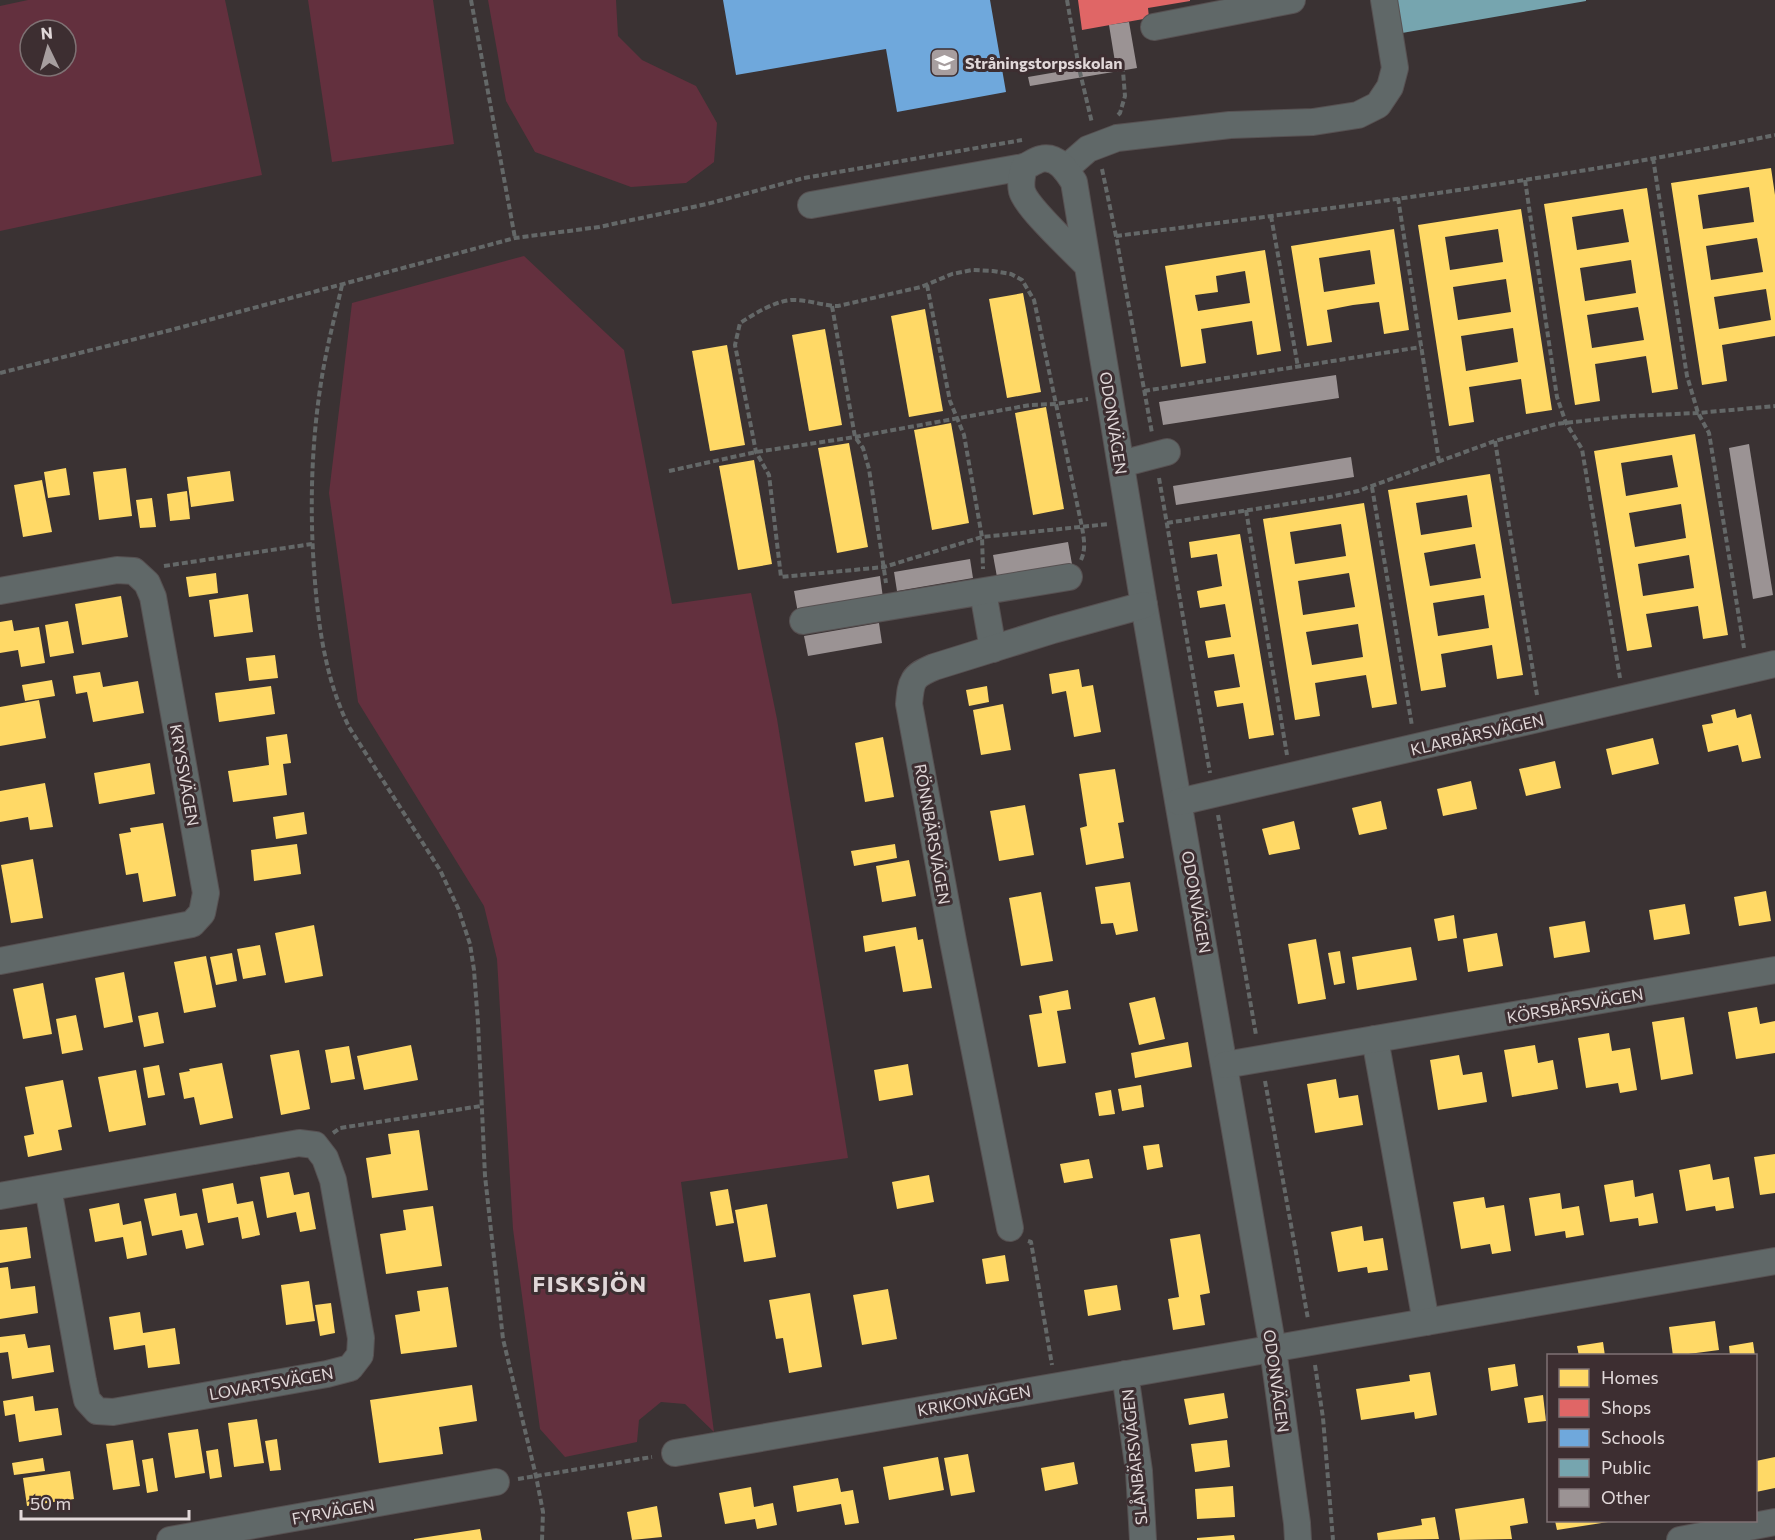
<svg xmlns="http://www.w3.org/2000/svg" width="1775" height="1540" viewBox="0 0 1775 1540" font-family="Commissioner,sans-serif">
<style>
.green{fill:#63303e;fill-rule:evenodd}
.homes{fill:#ffd966;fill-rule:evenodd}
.shops{fill:#e06666}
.schools{fill:#6fa8dc}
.public{fill:#76a5af}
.building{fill:#9b9394}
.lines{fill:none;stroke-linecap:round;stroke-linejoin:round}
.minor-casing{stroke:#575152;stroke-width:28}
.path{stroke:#646868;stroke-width:4;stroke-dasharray:6 3;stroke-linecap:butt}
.minor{stroke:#606868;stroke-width:26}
.labels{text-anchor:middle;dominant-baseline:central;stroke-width:6;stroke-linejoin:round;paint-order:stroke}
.poi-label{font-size:16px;font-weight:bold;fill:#e1d8d9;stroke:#3d2e31;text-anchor:start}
.street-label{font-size:16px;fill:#e1d8d9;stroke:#3d2e31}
.district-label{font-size:22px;font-weight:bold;letter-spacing:1.5px;fill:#e1d8d9;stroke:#3d2e31}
</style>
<rect width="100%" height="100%" fill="#3a3233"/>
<g class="green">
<path d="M28 0H225L262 175 0 231V6ZM30 30H66V66H30Z"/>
<path d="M308 0H433L454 144 332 162Z"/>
<path d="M488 0H616L618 36 642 60 696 86 717 123 714 162 686 183 631 187 535 152 506 101Z"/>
<path d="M524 256 624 350 672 604 751 593 777 719 848 1158 681 1182 714 1432 685 1404 661 1402 639 1420 637 1442 565 1457 540 1429 513 1229 497 959 484 906 358 702 329 493 352 303Z"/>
</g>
<g class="homes">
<path d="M1771 168 1775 195V336L1722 345 1727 381 1702 385 1671 183ZM1749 187 1754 222 1703 229 1698 195ZM1757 238 1763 272 1711 280 1706 246ZM1766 289 1771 320 1719 329 1714 297Z"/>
<path d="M1647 188 1678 389 1652 393 1646 356 1621 360 1595 364 1600 401 1575 405 1544 204ZM1623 209 1629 242 1577 250 1572 217ZM1631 260 1636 293 1585 301 1580 268ZM1638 307 1644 340 1592 348 1587 315Z"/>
<path d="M1521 209 1552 410 1526 414 1521 379 1469 387 1474 422 1449 426 1418 225ZM1498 229 1503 262 1450 270 1445 237ZM1506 279 1511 312 1458 320 1453 287ZM1513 328 1518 362 1466 371 1461 336Z"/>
<path d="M1394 229 1409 330 1384 334 1379 302 1353 305 1327 310 1332 342 1307 346 1291 246ZM1370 250 1375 284 1324 292 1319 258Z"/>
<path d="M1265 250 1281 351 1257 355 1252 321 1201 329 1206 363 1181 367 1165 266ZM1245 271 1250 303 1198 311 1195 295 1218 292 1216 276Z"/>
<path d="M1023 293 1041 392 1007 398 989 299Z"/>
<path d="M925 309 943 411 909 417 891 316Z"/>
<path d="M825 329 842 425 809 431 792 335Z"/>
<path d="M727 345 745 445 710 451 692 351Z"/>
<path d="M1046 407 1064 509 1033 515 1015 413Z"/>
<path d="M951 423 969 523 932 530 914 430Z"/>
<path d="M1695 434 1728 635 1703 639 1698 606 1646 614 1652 647 1627 651 1594 451ZM1672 455 1678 487 1626 496 1621 463ZM1681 504 1686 538 1635 547 1629 513ZM1689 555 1694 588 1643 596 1638 564Z"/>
<path d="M849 443 868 547 837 553 818 448Z"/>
<path d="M754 460 772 564 738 570 719 466Z"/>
<path d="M66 468 70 495 48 498 44 472Z"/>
<path d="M126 468 132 516 99 520 93 472Z"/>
<path d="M230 471 234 501 191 507 187 477Z"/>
<path d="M1490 474 1523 675 1497 679 1492 645 1441 654 1446 687 1421 691 1388 490ZM1467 495 1472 527 1421 535 1416 503ZM1475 544 1481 578 1430 586 1424 553ZM1484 595 1489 628 1438 636 1433 603Z"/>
<path d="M42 480 52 532 23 537 14 485Z"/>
<path d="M187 491 190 519 170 521 167 494Z"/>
<path d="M152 498 156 527 140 528 136 500Z"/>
<path d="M1364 503 1397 704 1372 708 1366 675 1340 679 1315 683 1320 716 1295 720 1263 519ZM1341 524 1346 556 1295 564 1290 532ZM1349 573 1355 607 1303 615 1298 581ZM1358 624 1363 657 1312 665 1306 632Z"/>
<path d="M1240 534 1274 735 1249 739 1243 703 1217 707 1214 691 1240 687 1234 654 1208 658 1205 641 1231 637 1225 604 1200 608 1197 591 1222 586 1217 554 1191 558 1189 542Z"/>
<path d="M216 573 218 593 189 597 186 577Z"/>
<path d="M248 594 253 632 214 637 209 600Z"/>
<path d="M121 596 128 637 82 645 75 604Z"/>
<path d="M12 620 14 631 39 627 45 663 21 667 18 650 0 653V622Z"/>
<path d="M68 621 74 653 50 657 45 625Z"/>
<path d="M275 655 278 678 249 681 246 658Z"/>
<path d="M1079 669 1082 687 1093 685 1101 732 1074 737 1066 691 1052 694 1049 674Z"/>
<path d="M100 672 103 687 138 681 144 713 93 722 87 692 76 694 73 676Z"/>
<path d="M52 680 55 696 25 701 22 685Z"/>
<path d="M271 686 275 714 219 722 215 693Z"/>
<path d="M987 686 989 702 969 706 966 690Z"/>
<path d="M39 700 46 738 0 746V707Z"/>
<path d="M1003 704 1011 750 981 755 973 710Z"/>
<path d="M1735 709 1737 718 1751 714 1761 758 1742 762 1738 745 1708 752 1702 725 1713 723 1711 715Z"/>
<path d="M287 734 291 763 283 764 287 795 233 802 228 771 269 765 266 737Z"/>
<path d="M883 737 894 797 865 802 855 743Z"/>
<path d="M1653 738 1659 764 1612 775 1606 749Z"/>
<path d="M1555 761 1561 788 1526 796 1519 769Z"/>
<path d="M150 763 155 794 99 804 94 773Z"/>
<path d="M1115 769 1124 822 1118 823 1124 858 1086 865 1080 828 1087 826 1079 774Z"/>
<path d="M1471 781 1477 809 1443 816 1437 789Z"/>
<path d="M45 783 53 827 30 830 28 817 0 822V791Z"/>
<path d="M1381 801 1387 829 1359 835 1352 808Z"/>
<path d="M1025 805 1034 855 999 861 990 811Z"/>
<path d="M304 812 307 834 276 839 273 817Z"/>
<path d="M1294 821 1300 849 1269 855 1262 829Z"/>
<path d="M163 823 176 896 143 902 138 873 126 875 119 834 131 832 130 828Z"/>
<path d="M297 844 301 874 254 881 251 850Z"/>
<path d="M895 844 897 858 854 866 851 851Z"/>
<path d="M33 859 43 918 11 923 1 865Z"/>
<path d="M909 860 916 896 882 902 876 866Z"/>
<path d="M1130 882 1138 931 1116 935 1113 923 1101 924 1095 887Z"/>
<path d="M1766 891 1771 921 1739 926 1734 897Z"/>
<path d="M1041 892 1053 961 1021 966 1009 898Z"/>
<path d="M1685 904 1690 934 1654 940 1649 910Z"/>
<path d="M1454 915 1457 938 1438 941 1434 919Z"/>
<path d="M1585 921 1590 952 1554 958 1549 927Z"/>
<path d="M314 925 323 976 285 983 275 933Z"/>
<path d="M916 927 918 940 923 939 932 988 903 992 895 946 865 952 863 936Z"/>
<path d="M1497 933 1503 966 1468 972 1463 939Z"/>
<path d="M1316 939 1326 999 1298 1004 1288 944Z"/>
<path d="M260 945 266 975 243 979 237 949Z"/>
<path d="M1411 947 1417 980 1357 990 1352 957Z"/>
<path d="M1340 951 1345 983 1334 985 1328 953Z"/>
<path d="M232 953 237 981 216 985 210 957Z"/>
<path d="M206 956 216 1007 184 1013 174 962Z"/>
<path d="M124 972 133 1022 104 1028 95 978Z"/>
<path d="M43 983 52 1034 23 1039 13 989Z"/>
<path d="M1068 990 1071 1009 1057 1011 1066 1063 1038 1067 1029 1015 1042 1013 1039 996Z"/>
<path d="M1155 997 1165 1039 1139 1045 1129 1003Z"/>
<path d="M1757 1007 1760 1024 1775 1021V1053L1736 1059 1728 1012Z"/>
<path d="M158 1012 164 1043 144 1047 138 1016Z"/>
<path d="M76 1015 83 1050 62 1054 56 1019Z"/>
<path d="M1684 1017 1693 1074 1661 1080 1652 1022Z"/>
<path d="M1609 1033 1612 1051 1630 1048 1637 1090 1620 1093 1618 1083 1586 1088 1578 1038Z"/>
<path d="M1188 1042 1192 1067 1135 1078 1131 1053Z"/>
<path d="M411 1045 418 1080 364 1090 357 1056Z"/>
<path d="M1535 1045 1538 1063 1553 1060 1558 1089 1512 1097 1504 1050Z"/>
<path d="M349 1046 355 1079 331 1083 325 1050Z"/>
<path d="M299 1050 310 1109 281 1115 270 1055Z"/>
<path d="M1459 1055 1463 1075 1482 1072 1487 1102 1438 1110 1430 1060Z"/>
<path d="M222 1063 233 1118 200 1125 194 1097 184 1099 179 1073 190 1071 189 1069Z"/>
<path d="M908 1064 913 1095 879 1101 874 1070Z"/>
<path d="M159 1065 165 1095 148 1098 143 1068Z"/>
<path d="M136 1070 146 1125 109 1132 98 1077Z"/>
<path d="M1336 1079 1339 1098 1358 1095 1363 1125 1315 1133 1307 1084Z"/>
<path d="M63 1080 72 1127 58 1130 62 1150 28 1157 24 1136 34 1134 25 1087Z"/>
<path d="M1141 1085 1144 1107 1122 1111 1118 1089Z"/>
<path d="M1111 1090 1115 1114 1099 1116 1095 1093Z"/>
<path d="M419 1130 428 1190 372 1198 366 1158 391 1154 388 1134Z"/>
<path d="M1159 1144 1163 1167 1147 1170 1143 1146Z"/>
<path d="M1775 1154V1193L1760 1195 1754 1157Z"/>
<path d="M1089 1159 1093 1178 1064 1183 1060 1164Z"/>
<path d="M1710 1164 1713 1180 1729 1177 1734 1208 1716 1211 1715 1206 1686 1211 1679 1170Z"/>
<path d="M289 1172 294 1195 309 1192 316 1229 300 1232 296 1212 267 1218 260 1177Z"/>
<path d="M929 1175 934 1202 897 1209 892 1182Z"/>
<path d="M1633 1180 1635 1197 1653 1193 1658 1223 1639 1226 1638 1218 1610 1222 1604 1185Z"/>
<path d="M233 1183 237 1204 253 1201 260 1235 242 1239 238 1217 208 1223 202 1189Z"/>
<path d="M728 1189 734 1223 716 1226 710 1192Z"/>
<path d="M176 1193 180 1216 197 1213 204 1245 186 1249 182 1230 152 1236 144 1199Z"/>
<path d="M1560 1193 1562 1209 1579 1206 1584 1235 1566 1238 1565 1231 1535 1236 1529 1198Z"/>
<path d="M1484 1197 1486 1208 1504 1205 1511 1251 1492 1254 1490 1244 1461 1249 1453 1202Z"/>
<path d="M119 1203 123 1225 141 1221 147 1255 127 1259 123 1237 95 1242 89 1209Z"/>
<path d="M767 1204 776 1257 744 1262 735 1210Z"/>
<path d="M433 1206 442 1266 386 1274 380 1234 406 1230 403 1210Z"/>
<path d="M1362 1226 1364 1241 1383 1238 1388 1270 1368 1273 1367 1267 1338 1272 1331 1232Z"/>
<path d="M27 1227 31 1258 0 1263V1230Z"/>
<path d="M1200 1234 1210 1293 1200 1295 1205 1325 1173 1330 1168 1299 1179 1297 1170 1239Z"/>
<path d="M1005 1255 1009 1281 986 1284 982 1259Z"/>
<path d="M8 1267 11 1289 35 1286 38 1313 0 1319V1268Z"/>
<path d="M309 1281 315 1321 286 1325 281 1285Z"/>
<path d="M1117 1285 1121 1310 1088 1316 1084 1290Z"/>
<path d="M448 1287 457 1347 401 1354 395 1315 420 1311 417 1291Z"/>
<path d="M888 1289 897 1339 862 1345 853 1295Z"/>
<path d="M810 1293 822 1367 789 1373 783 1338 776 1339 769 1300Z"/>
<path d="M331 1303 335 1333 320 1336 315 1305Z"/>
<path d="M140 1312 143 1333 175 1328 180 1364 148 1368 145 1345 114 1350 109 1317Z"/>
<path d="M1715 1321 1719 1350 1673 1356 1669 1327Z"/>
<path d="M25 1334 28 1348 50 1345 54 1372 12 1379 8 1352 0 1353V1337Z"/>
<path d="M1603 1342 1605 1356H1579L1577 1346Z"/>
<path d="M1753 1342 1755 1356H1730L1729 1346Z"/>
<path d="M1515 1364 1518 1386 1491 1391 1488 1368Z"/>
<path d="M1430 1372 1437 1415 1415 1419 1414 1412 1361 1420 1356 1389 1410 1381 1409 1375Z"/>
<path d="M472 1385 477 1421 439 1427 443 1454 379 1463 370 1400Z"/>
<path d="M1224 1393 1228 1418 1189 1425 1184 1399Z"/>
<path d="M1543 1395 1546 1421 1528 1423 1524 1398Z"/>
<path d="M33 1396 35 1411 58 1408 62 1435 19 1442 15 1414 5 1416 3 1401Z"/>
<path d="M257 1419 264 1463 234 1467 228 1423Z"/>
<path d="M198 1429 205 1473 175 1478 168 1433Z"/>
<path d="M277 1439 281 1470 270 1471 265 1441Z"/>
<path d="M133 1440 140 1486 113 1490 106 1444Z"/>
<path d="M1227 1440 1230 1467 1195 1472 1191 1444Z"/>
<path d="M218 1449 222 1477 210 1479 206 1451Z"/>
<path d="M968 1454 975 1492 951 1496 944 1458Z"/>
<path d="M938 1457 944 1490 889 1500 883 1467Z"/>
<path d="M1775 1457V1488L1756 1492V1461Z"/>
<path d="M43 1458 45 1471 14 1475 12 1463Z"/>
<path d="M153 1458 158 1491 147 1493 142 1460Z"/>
<path d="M1074 1462 1078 1484 1045 1491 1041 1468Z"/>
<path d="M70 1471 74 1499 27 1506 23 1478Z"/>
<path d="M838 1478 841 1492 853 1490 859 1523 845 1525 841 1504 797 1512 793 1486Z"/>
<path d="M1233 1486 1235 1517 1197 1519 1195 1489Z"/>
<path d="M751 1487 754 1507 773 1503 777 1525 757 1529 755 1519 725 1524 719 1493Z"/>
<path d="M1524 1498 1528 1523 1510 1526 1512 1539 1460 1540 1455 1509Z"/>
<path d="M657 1506 662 1537 632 1540 627 1512Z"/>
<path d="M1435 1517 1439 1539 1378 1540 1377 1533 1422 1525 1421 1519Z"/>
<path d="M1555 1521H1608V1522L1557 1530Z"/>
<path d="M480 1529 482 1540H414V1539Z"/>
<path d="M1234 1535 1235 1540H1197V1538Z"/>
</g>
<path class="shops" d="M1078 0H1190V1L1148 8 1149 18 1082 30Z"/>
<path class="schools" d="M723 0H990L1006 92 897 112 886 49 736 75Z"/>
<path class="public" d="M1397 0H1586V1L1402 33Z"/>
<g class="building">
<path d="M1129 22 1137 68 1030 86 1028 77 1115 62 1109 25Z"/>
<path d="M1336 375 1339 398 1163 425 1159 402Z"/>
<path d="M1749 444 1773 595 1753 599 1729 448Z"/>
<path d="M1351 457 1354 477 1176 505 1173 486Z"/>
<path d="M1068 542 1072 564 997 577 993 555Z"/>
<path d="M970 559 973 578 897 591 894 572Z"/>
<path d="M880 576 883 598 798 613 794 591Z"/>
<path d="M879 623 882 643 808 656 804 636Z"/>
</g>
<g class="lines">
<defs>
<g id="minor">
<path d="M1154 27 1292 0"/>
<path d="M1065 169 1088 149 1117 138 1230 125 1313 122 1358 115 1378 105 1390 87 1395 68 1384 0"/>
<path d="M811 205 1024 167"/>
<path d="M1088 266C1074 251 1026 207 1022 191 1020 182 1022 175 1024 167 1029 165 1036 160 1041 159 1057 155 1067 171 1074 182L1144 605 1273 1349 1297 1523 1298 1540"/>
<path d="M1121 464 1167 452"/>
<path d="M0 591 117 570 134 571 147 583 153 597 206 893 202 913 192 924 0 961"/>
<path d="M983 592 993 649"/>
<path d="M803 621 1069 577"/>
<path d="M1179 802 1775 664"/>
<path d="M1375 1039 1426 1322"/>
<path d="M1225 1065 1775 970"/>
<path d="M0 1196 299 1143 315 1145 325 1158 333 1180 361 1338 360 1355 350 1368 327 1374 113 1412 97 1411 87 1400 83 1381 48 1188"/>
<path d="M1010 1228 953 941 909 704C911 681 912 676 934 667L1053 630 1144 605"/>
<path d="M1125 1374 1139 1471 1143 1540"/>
<path d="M675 1453 1775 1261"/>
<path d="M170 1540 496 1482"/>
<path d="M1680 1540 1775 1522"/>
</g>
</defs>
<use href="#minor" class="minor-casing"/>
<g class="path">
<path d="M471 0 515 238"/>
<path d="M1067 0 1079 68 1092 123"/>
<path d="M1118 115 1120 113 1125 96 1123 71"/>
<path d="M1653 158 1687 376 1698 413 1709 433 1744 648"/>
<path d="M1102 169 1116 236 1152 433"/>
<path d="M1525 180 1557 397 1566 423 1582 449 1620 678"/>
<path d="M1398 198 1439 461"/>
<path d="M1271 216 1298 367"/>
<path d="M1116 236C1336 208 1557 180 1775 135"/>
<path d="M342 285C336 312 329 338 324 365 311 436 309 510 315 582 319 633 327 682 349 727L440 870 458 908 470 944 474 970 478 1023 485 1176 503 1339 536 1476 543 1512 542 1540"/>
<path d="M927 285 950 401 964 435 982 537 983 569"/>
<path d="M832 306 855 437 863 448 869 469 886 583"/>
<path d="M0 373 171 330 515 238 599 227 707 204 804 178 1022 140"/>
<path d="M1144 391 1421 347"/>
<path d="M1495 441 1537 695"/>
<path d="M669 471 756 452 855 437 1030 405 1056 404 1088 399"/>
<path d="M1159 478 1210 773"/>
<path d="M1372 487 1412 726"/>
<path d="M1246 510 1287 755"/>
<path d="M1167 523 1325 498 1358 491 1495 441 1556 424 1628 416 1698 413 1775 406"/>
<path d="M1081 560C1086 549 1084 539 1082 527L1034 300 1022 280 1011 274 993 271 972 270 952 274 921 287 838 306C823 306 806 299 791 300 773 302 756 313 740 323L735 345 756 452 769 475 781 577 884 567 982 537 1109 524"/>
<path d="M164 566 312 544"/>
<path d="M1218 815 1256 1035"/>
<path d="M1265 1081 1308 1319"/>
<path d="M333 1133 340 1128 481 1106"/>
<path d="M1028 1241 1031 1242 1052 1365"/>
<path d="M1315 1365 1323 1418 1333 1540"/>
<path d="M518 1479 652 1457"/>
</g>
<use href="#minor" class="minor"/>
</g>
<defs>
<symbol id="school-square" viewBox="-11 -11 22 22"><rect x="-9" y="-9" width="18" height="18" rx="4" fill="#a79e9f" stroke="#3d2e31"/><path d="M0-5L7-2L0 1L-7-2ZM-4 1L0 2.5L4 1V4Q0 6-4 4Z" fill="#fff"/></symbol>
</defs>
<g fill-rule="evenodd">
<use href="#school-square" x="928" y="46" width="33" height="33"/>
</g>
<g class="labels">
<g class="poi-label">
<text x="965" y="62">Stråningstorpsskolan</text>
</g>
<g class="street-label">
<text transform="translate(1114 423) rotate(81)">ODONVÄGEN</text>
<text transform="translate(1477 734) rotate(-13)">KLARBÄRSVÄGEN</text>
<text transform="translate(185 775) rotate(80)">KRYSSVÄGEN</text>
<text transform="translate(933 834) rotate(80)">RÖNNBÄRSVÄGEN</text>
<text transform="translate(1197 902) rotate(80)">ODONVÄGEN</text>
<text transform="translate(1575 1005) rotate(-10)">KÖRSBÄRSVÄGEN</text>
<text transform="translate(1277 1381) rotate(82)">ODONVÄGEN</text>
<text transform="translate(271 1383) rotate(-10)">LOVARTSVÄGEN</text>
<text transform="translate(974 1400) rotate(-10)">KRIKONVÄGEN</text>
<text transform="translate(1134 1457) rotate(-96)">SLÅNBÄRSVÄGEN</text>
<text transform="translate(333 1511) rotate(-10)">FYRVÄGEN</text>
</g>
<g class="district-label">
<text x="590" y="1283">FISKSJÖN</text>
</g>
</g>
<rect x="1547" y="1354" width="210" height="168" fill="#3d2e31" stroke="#7f7274" stroke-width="1.5"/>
<rect x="1559" y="1369" width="30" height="18" fill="#ffd966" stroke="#7f7274" stroke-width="1.5"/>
<text x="1601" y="1384" font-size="18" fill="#e1d8d9">Homes</text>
<rect x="1559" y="1399" width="30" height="18" fill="#e06666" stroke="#7f7274" stroke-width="1.5"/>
<text x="1601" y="1414" font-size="18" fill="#e1d8d9">Shops</text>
<rect x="1559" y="1429" width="30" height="18" fill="#6fa8dc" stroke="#7f7274" stroke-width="1.5"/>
<text x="1601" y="1444" font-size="18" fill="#e1d8d9">Schools</text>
<rect x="1559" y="1459" width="30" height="18" fill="#76a5af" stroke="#7f7274" stroke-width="1.5"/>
<text x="1601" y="1474" font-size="18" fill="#e1d8d9">Public</text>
<rect x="1559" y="1489" width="30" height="18" fill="#9b9394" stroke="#7f7274" stroke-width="1.5"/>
<text x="1601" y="1504" font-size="18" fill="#e1d8d9">Other</text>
<g transform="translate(48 48) rotate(355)"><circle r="28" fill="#3d2e31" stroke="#7f7274" stroke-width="1.5"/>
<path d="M0-4.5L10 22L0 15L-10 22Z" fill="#a79e9f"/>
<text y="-9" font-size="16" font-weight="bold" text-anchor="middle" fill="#e1d8d9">N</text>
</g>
<path d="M21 1510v9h168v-9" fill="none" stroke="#e1d8d9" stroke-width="3"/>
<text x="30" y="1510" font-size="18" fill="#e1d8d9" stroke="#3d2e31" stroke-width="4.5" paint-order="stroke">50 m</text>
</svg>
